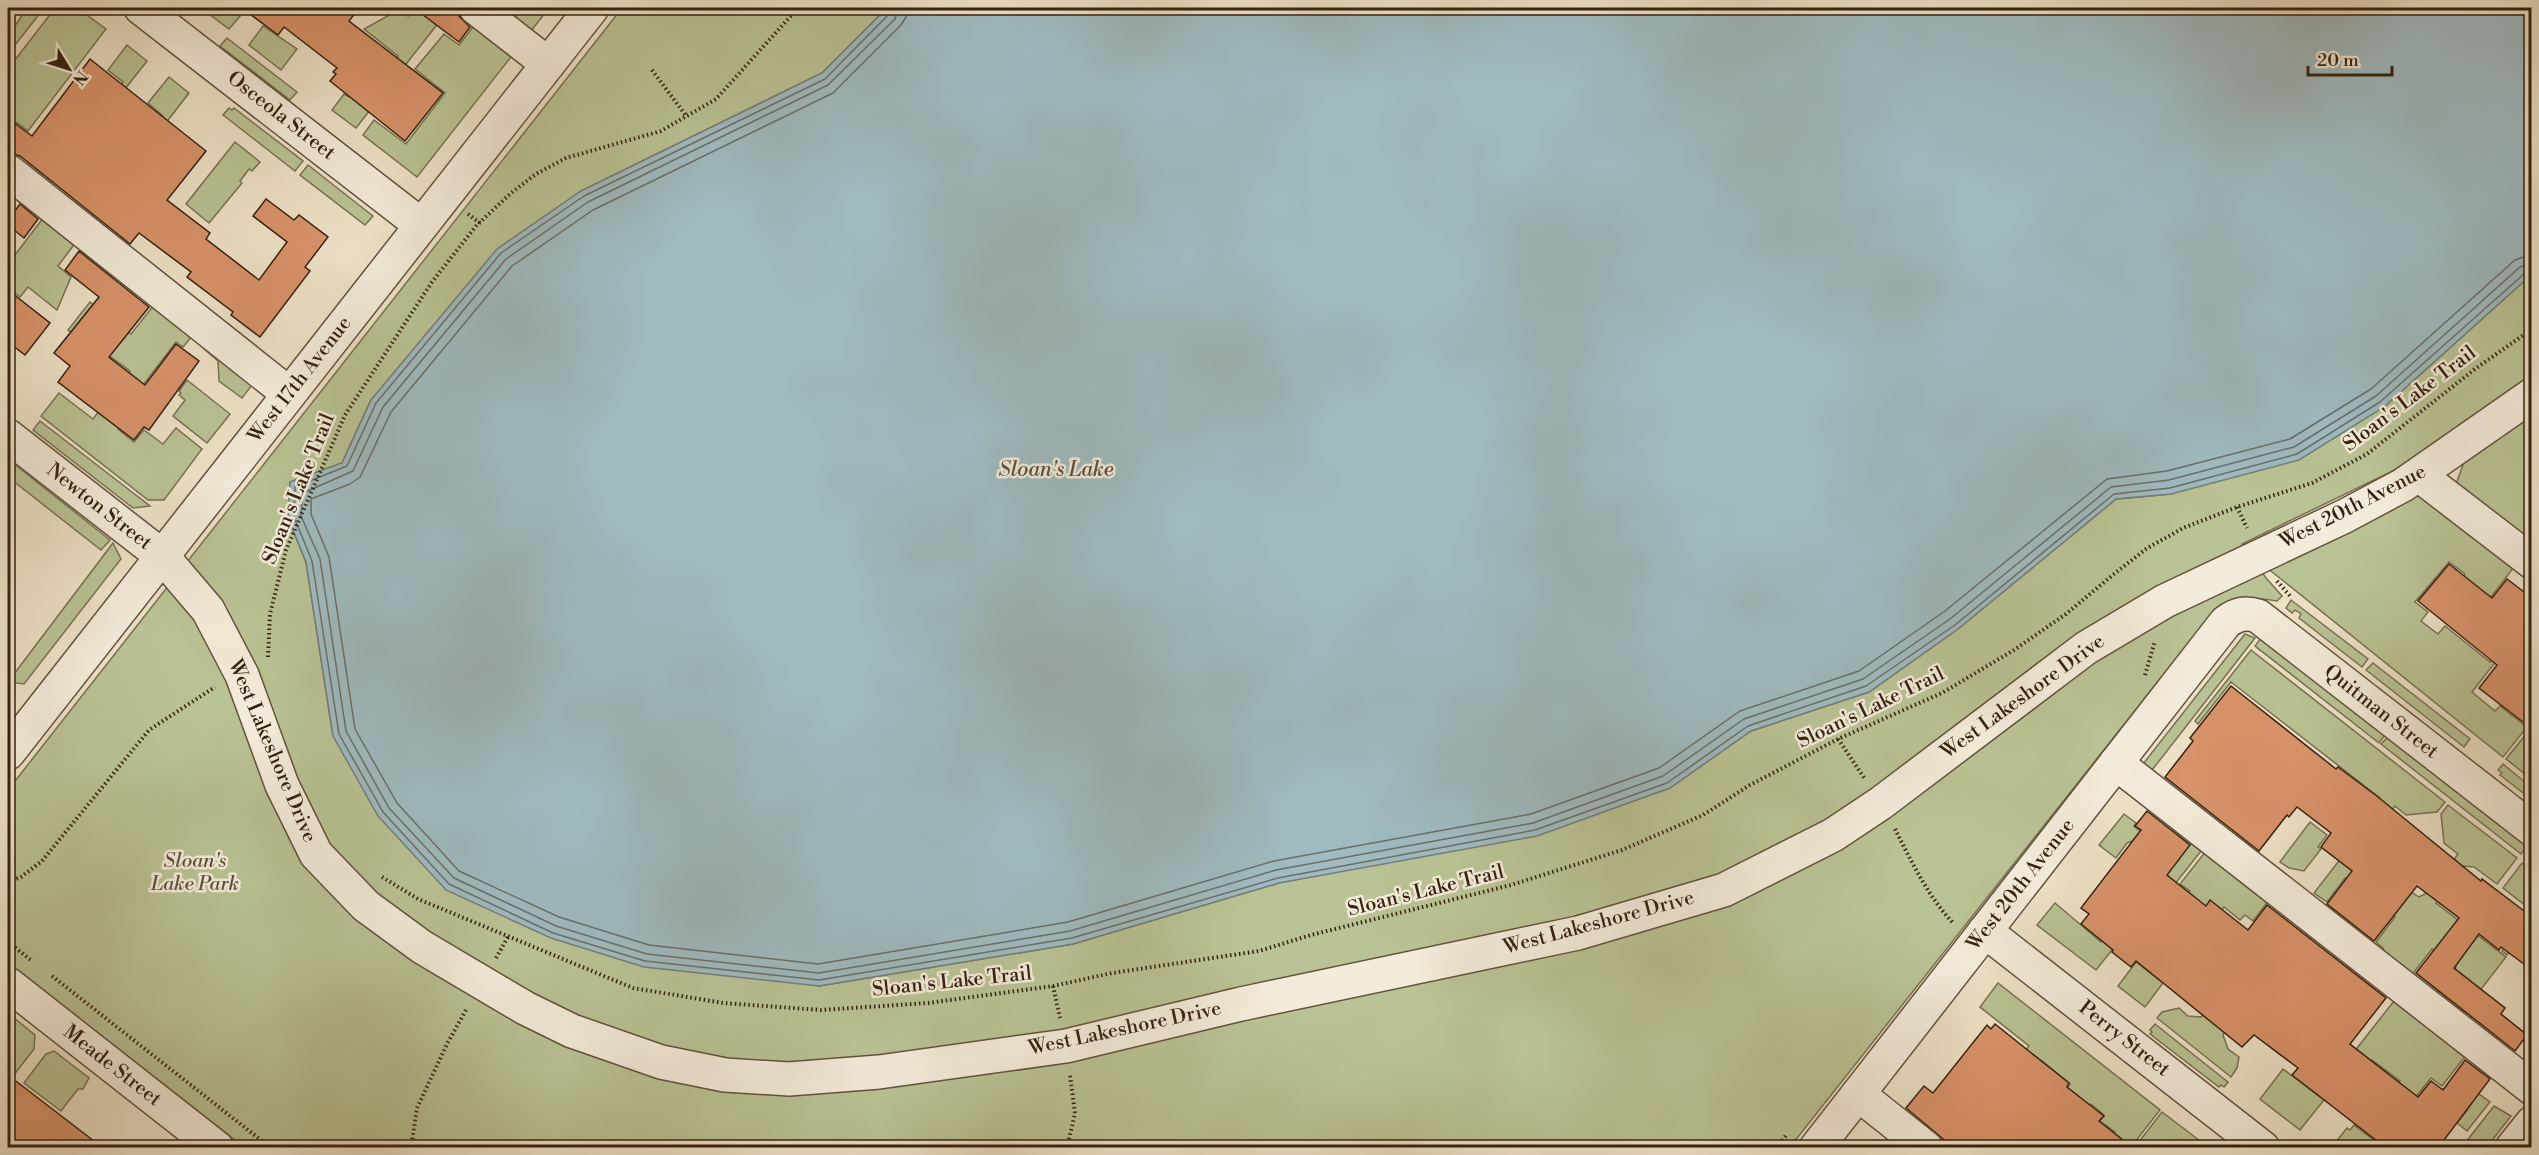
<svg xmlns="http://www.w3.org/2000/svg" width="2539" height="1155" viewBox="0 0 2539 1155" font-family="'Libre Bodoni',serif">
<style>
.green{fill:#bac395;stroke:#777252;stroke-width:1.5}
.water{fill:#9fbbc1;stroke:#747e7a;stroke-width:1.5}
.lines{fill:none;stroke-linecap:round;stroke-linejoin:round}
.shore{stroke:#6a6e68;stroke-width:1.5}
.building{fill:#d9936b;stroke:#34220f;stroke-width:1.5}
.minor-casing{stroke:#62523d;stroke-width:36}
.path{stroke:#34220f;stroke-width:4;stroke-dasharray:1.5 3;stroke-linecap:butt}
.minor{stroke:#f4ecdb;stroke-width:33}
.labels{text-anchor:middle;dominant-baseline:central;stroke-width:5;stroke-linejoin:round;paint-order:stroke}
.street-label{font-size:20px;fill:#34220f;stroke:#f4ecdb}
.park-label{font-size:20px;font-style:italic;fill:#5c5237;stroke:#f4ecdb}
.water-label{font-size:21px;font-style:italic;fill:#545044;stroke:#f4ecdb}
</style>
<rect width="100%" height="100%" fill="#eee2c8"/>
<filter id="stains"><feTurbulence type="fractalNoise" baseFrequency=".00333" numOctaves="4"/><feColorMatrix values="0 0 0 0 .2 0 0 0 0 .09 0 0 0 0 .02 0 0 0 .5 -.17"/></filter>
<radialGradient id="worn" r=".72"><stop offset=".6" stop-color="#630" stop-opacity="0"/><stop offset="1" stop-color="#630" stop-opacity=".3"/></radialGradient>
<g class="green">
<path d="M27 8H44L8 54V36Z"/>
<path d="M55 8H77L106 29 28 131 16 122 8 134V69Z"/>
<path d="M201 8H247L229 29Z"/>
<path d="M450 8 356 128 332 110 344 94 349 97H366L398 56 364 29 400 9 408 16 413 13 432 16Z"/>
<path d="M491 8H549L527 36Z"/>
<path d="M622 8H887L822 73 581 191 371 400 342 463 290 482 288 518 306 562 333 736 819 986 1073 944 1279 883 1669 788 1751 731 1869 692 1958 629 2116 499 2171 494 2384 407 2531 275V376L2481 415 2405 465 2242 544 2266 578 2282 596 2277 601C2245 596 2240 596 2212 613L1790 1147H244L8 964V790Z"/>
<path d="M476 23 514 53 417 177 363 135 374 120 406 144 445 93 415 69 444 34 459 45Z"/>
<path d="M263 26 297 49 281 70 249 45Z"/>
<path d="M227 38 297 92 290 100 220 46Z"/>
<path d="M127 45 147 61 50 184 26 166 49 136H82L123 82 108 70Z"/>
<path d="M169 77 189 93 131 168 126 164 163 116 148 103Z"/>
<path d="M229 108 232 110 234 108 303 161 295 171 223 115Z"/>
<path d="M235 142 260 162 252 171 249 169 240 181 242 183 209 223 186 204Z"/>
<path d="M308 165 373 216 365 225 300 175Z"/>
<path d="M47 213 79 238 58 266 71 277 57 310 28 287 20 297 8 288V264Z"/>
<path d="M158 300 197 330 183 347 176 342 123 411 128 415 118 429 134 442 144 430 163 444 176 428 202 449 164 500H148L41 416 59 393 93 419 130 371 111 357 108 361 68 330 90 302 131 334Z"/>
<path d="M202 333 259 376 242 398 219 381 218 361 203 348Z"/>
<path d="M187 380 230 414 207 443 173 416 185 400 179 395 181 393 179 391Z"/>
<path d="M2531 412V510L2524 519 2531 525V535L2528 539 2455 487 2464 462Z"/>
<path d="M40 421 150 506 133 508 33 430Z"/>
<path d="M8 459 110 540 101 550 8 477Z"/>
<path d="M2410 496 2435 497 2518 562 2481 610 2463 577 2465 574 2449 562 2415 602 2428 612 2421 621 2438 634 2445 626 2490 662 2519 626 2522 628 2472 692 2495 711 2500 706 2524 725 2531 715V722L2503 757 2271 571 2274 562Z"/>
<path d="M113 543 121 559 24 684 8 682Z"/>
<path d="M2291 600 2368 659 2362 667 2299 618 2301 614 2295 610 2292 613 2286 608Z"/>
<path d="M2245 634 2255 638 2149 774 2143 764Z"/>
<path d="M2261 638 2385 735 2379 743 2255 646Z"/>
<path d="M2251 650 2445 802 2437 812 2406 815 2395 806 2391 811 2378 801 2380 798 2231 682 2198 724 2195 721Z"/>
<path d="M2373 663 2470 739 2464 747 2366 670Z"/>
<path d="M2531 728V779L2506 759Z"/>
<path d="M2388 737 2527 846 2521 854 2381 744Z"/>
<path d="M2503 764 2531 787V799L2500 775 2502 773 2498 770Z"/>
<path d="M2448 805 2517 858 2497 884 2474 867 2463 866 2452 878 2445 872 2458 854 2444 843 2441 814Z"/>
<path d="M2124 814 2136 823 2134 826 2146 836 2127 843 2116 858 2099 845Z"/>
<path d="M2310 822 2327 835 2318 847 2321 849 2304 871 2289 868 2280 862Z"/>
<path d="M2178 825 2205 846 2167 894 2150 861Z"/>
<path d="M2362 831 2407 889 2419 897 2439 887 2440 897 2436 903 2506 957 2458 1019 2432 999 2456 967 2432 949 2408 980 2387 964 2383 948 2376 942 2395 917 2345 878 2327 902 2314 893Z"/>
<path d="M2206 851 2269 900 2253 921 2245 915 2240 920 2224 907 2207 929 2186 896 2190 891 2180 884Z"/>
<path d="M2522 863 2531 870V923L2507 955 2502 951 2527 919 2526 906 2503 888Z"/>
<path d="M2055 903 2101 942 2109 932 2124 935 2096 970 2037 925Z"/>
<path d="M2136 962 2163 983 2145 1007 2118 986Z"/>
<path d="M1998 983 2160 1110 2131 1147H2103L2115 1132 2100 1121 2104 1115 2091 1104 2036 1128 2070 1084 2042 1061 1963 1132 2029 1046 1980 1007Z"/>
<path d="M2394 1001 2467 1054 2442 1086 2431 1078 2387 1133 2391 1093 2400 1081 2372 1060 2368 1064 2354 1052Z"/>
<path d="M2179 1008 2188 1016 2201 1017 2205 1012 2227 1029 2223 1035 2228 1049 2239 1057 2237 1068 2231 1077 2157 1018 2162 1012Z"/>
<path d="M8 1013 35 1035 34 1049 13 1076 8 1071Z"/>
<path d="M2155 1024 2228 1082 2224 1087 2221 1085 2219 1087 2150 1034 2152 1032 2150 1030Z"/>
<path d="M54 1051 89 1078 83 1089H78L61 1111 24 1083 46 1054Z"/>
<path d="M2283 1069 2324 1100 2300 1130 2260 1099Z"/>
<path d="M2454 1076 2490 1102 2467 1131 2457 1123 2468 1109 2444 1089Z"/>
<path d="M2494 1106 2511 1116 2487 1147H2462Z"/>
<path d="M2162 1112 2208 1147H2144L2138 1143Z"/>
<path d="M2354 1125 2383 1147H2332L2347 1128 2350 1130Z"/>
</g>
<path class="water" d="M887 8H2531V275L2384 407 2299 460 2171 494 2116 499 1958 629 1869 692 1751 731 1670 788 1537 836 1279 883 1073 944 819 986 644 967 551 938 446 890 378 816 333 736 306 562 288 518 290 482 342 463 371 400 497 249 581 191 822 73Z"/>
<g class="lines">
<g class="shore">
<path d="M891 8 889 14 825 79 584 196 501 253 376 403 347 466 295 487 294 517 312 561 339 734 383 812 449 884 553 933 645 961 819 980 1072 938 1278 878 1535 830 1667 783 1748 726 1866 686 1955 625 2114 494 2170 488 2297 454 2380 402 2525 273 2532 271"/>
<path d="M898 8 895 19 828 85 588 202 506 259 383 407 353 471 303 493 301 516 320 559 346 731 389 808 454 878 556 926 647 954 819 973 1070 931 1276 870 1533 823 1663 776 1744 719 1863 679 1950 619 2111 487 2169 480 2294 447 2376 396 2520 267 2532 263"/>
<path d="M907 8 906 17 901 25 833 93 593 210 512 266 391 412 360 477 350 484 311 499V514L329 557 355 729 397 803 459 871 559 917 649 945 818 964 1068 922 1274 861 1531 814 1659 768 1740 711 1859 671 1945 611 2107 479 2167 471 2290 439 2371 389 2515 260 2532 254"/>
</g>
</g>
<g class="building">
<path d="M242 8H359L349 21 443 93 405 141 330 81 336 74 333 72 337 68 284 27 278 35Z"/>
<path d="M414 8H457L459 16 470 27 459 42Z"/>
<path d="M90 59 206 151 167 200 210 233 206 239 259 280 287 242 253 216 266 199 294 220 299 215 328 237 305 267 310 271 260 337 231 315 233 312 187 277 191 272 139 233 130 244 20 156 8 153V135L16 124 32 136Z"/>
<path d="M20 204 38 219 24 238 8 225V220Z"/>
<path d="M79 251 149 307 109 357 145 385 176 344 199 361 149 430 144 427 134 440 58 382 70 366 54 353 99 297 65 270Z"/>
<path d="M8 290 50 323 25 355 8 342Z"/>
<path d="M2449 564 2492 598 2507 579 2532 598V729L2479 688 2497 665 2418 601Z"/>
<path d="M2231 686 2336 769 2338 767 2378 797 2481 881 2482 879 2532 917V970L2501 947 2499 950 2479 934 2454 968 2505 1008 2501 1014 2527 1035 2515 1051 2416 973 2459 918 2417 886 2374 941 2327 904 2352 871 2321 847 2331 833 2297 807 2289 817 2287 815 2259 851 2165 777 2193 741 2190 738Z"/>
<path d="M2147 811 2190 845 2167 875 2206 906 2210 900 2248 930 2267 905 2386 998 2350 1044 2418 1097 2431 1081 2443 1090 2465 1060 2490 1079 2438 1148H2386L2292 1075 2298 1068 2254 1035 2242 1047 2136 961 2131 967 2112 952 2113 950 2081 924 2089 914 2081 908 2141 830 2135 826Z"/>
<path d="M1995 1024 2069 1083 2067 1087 2104 1116 2099 1121 2133 1148H1954L1906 1108 1924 1086 1933 1093 1987 1025 1991 1029Z"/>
<path d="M8 1075 103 1148H21L8 1137Z"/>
</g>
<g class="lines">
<defs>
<g id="minor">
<path d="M141 8 421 225"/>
<path d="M476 8 548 64"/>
<path d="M8 171 289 394"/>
<path d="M8 436 162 556 208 610 242 675 282 785 316 854 366 906 422 947 525 1008 572 1031 661 1062 725 1075 789 1079 879 1072 1066 1046 1241 1004 1578 933 1724 890 1833 835 1881 803 2086 648 2165 601 2345 516 2403 485 2532 395"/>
<path d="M2419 475 2532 562"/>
<path d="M8 753 592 8"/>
<path d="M2116 763 2532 1088"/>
<path d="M1985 931 2263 1148"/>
<path d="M8 984 217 1148"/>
<path d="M1858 1094 1926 1148"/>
<path d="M1816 1148 2226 622C2237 614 2245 612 2258 616L2532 829"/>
<path d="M2512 1148 2532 1123"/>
</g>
</defs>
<use href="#minor" class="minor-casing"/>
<g class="path">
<path d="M652 70 687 117"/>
<path d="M468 214 480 223"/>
<path d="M2237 507 2247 528"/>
<path d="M2277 581 2290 596"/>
<path d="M268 657 270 614 286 550 345 415 432 282 476 226 511 193 536 174 566 158 661 131 716 99 798 8"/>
<path d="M2145 675 2155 641"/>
<path d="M1838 739 1865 779"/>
<path d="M1895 829C1911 861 1929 898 1954 924"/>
<path d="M382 877 418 899 633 988 723 1003 821 1010 928 1003 1053 986 1112 973 1259 951 1311 935 1511 885 1622 850 1703 815 1750 785 1838 739 1942 693 2014 650 2066 614 2114 574 2146 549 2183 528 2237 507 2312 483 2367 454 2475 369 2532 329"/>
<path d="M8 882 21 877 42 861 149 730 215 687"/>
<path d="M8 942 32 961"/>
<path d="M496 958 509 935"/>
<path d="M52 976 271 1148"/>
<path d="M1053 986 1060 1018"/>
<path d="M411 1148 417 1108 447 1044 467 1008"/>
<path d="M1067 1148 1075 1113 1070 1075"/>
<path d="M1777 1148 1787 1134"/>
</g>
<use href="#minor" class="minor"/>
</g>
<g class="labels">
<g class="street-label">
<text transform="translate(281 116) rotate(38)">Osceola Street</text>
<text transform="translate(300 380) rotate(-52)">West 17th Avenue</text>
<text transform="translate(2410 399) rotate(-37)">Sloan's Lake Trail</text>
<text transform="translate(299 489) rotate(-68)">Sloan's Lake Trail</text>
<text transform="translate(99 507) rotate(38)">Newton Street</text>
<text transform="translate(2353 507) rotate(-27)">West 20th Avenue</text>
<text transform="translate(2023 697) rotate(-36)">West Lakeshore Drive</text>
<text transform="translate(1871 708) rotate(-26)">Sloan's Lake Trail</text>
<text transform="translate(2381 712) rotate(38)">Quitman Street</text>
<text transform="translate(272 751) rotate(67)">West Lakeshore Drive</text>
<text transform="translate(2021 885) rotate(-52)">West 20th Avenue</text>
<text transform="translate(1426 891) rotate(-14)">Sloan's Lake Trail</text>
<text transform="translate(1599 923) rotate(-15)">West Lakeshore Drive</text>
<text transform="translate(952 982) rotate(-6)">Sloan's Lake Trail</text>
<text transform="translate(1125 1029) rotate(-12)">West Lakeshore Drive</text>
<text transform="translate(2124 1039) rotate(38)">Perry Street</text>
<text transform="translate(112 1066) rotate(38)">Meade Street</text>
</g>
<g class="park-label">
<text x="195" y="861">Sloan's<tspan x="195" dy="23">Lake Park</tspan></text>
</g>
<g class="water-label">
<text x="1056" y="470">Sloan's Lake</text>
</g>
</g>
<rect width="2539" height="1155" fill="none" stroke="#eee2c8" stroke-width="30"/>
<rect x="9" y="9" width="2521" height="1137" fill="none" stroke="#34220f" stroke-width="3"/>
<rect x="15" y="15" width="2509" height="1125" fill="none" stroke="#34220f" stroke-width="1.5"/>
<g transform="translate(69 69) rotate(128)" stroke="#f4ecdb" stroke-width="4.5" paint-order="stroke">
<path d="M0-4.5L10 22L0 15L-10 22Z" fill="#34220f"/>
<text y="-9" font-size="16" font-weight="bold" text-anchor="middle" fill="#34220f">N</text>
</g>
<path d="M2308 66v9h84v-9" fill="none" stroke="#34220f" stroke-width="3"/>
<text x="2317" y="66" font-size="18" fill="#34220f" stroke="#f4ecdb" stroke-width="4.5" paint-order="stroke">20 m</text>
<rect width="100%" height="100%" filter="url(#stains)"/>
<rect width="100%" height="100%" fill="url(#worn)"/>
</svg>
